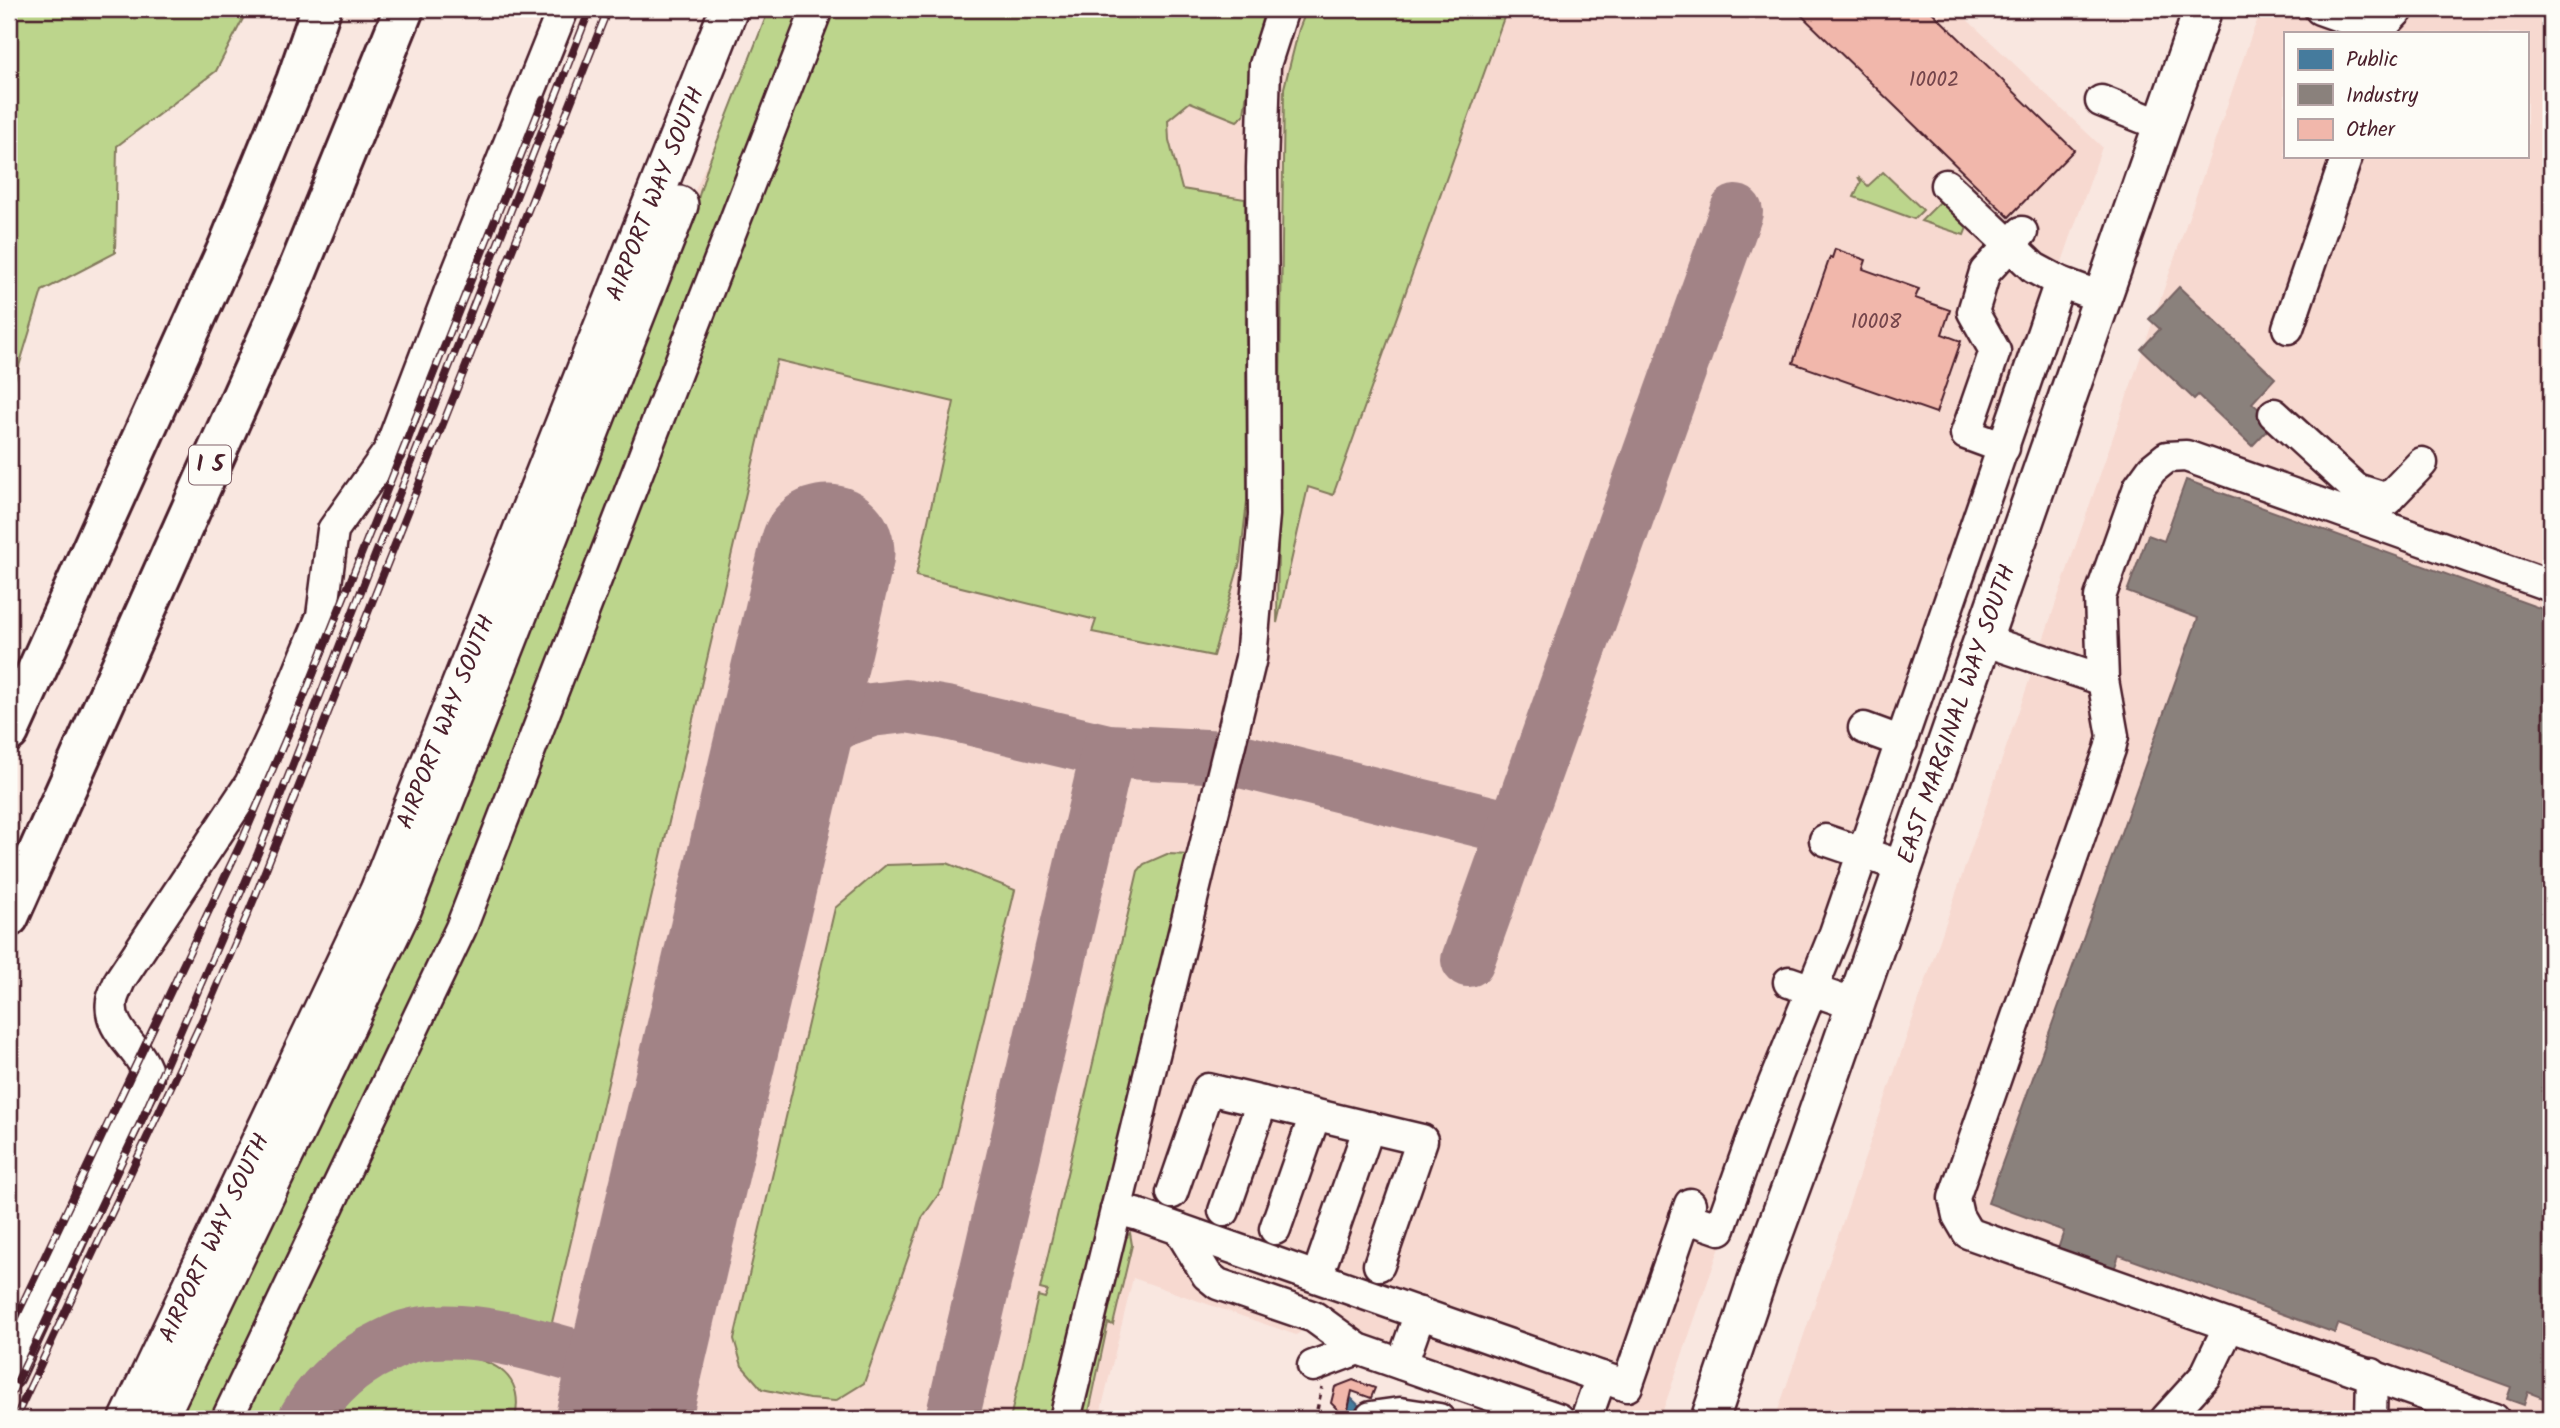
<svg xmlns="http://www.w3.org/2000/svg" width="2560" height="1428" viewBox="0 0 2560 1428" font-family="Kalam,sans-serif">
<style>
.built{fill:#f7d9d0;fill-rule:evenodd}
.green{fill:#bcd58c;stroke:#837a5c;stroke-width:2}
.public{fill:#457b9d;stroke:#465f7b;stroke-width:2}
.industry{fill:#8a817c;stroke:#776464;stroke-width:2}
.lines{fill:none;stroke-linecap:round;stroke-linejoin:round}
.taxiway{stroke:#a28386;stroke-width:54}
.runway{stroke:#a28386;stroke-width:135}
.building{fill:#f1b7ab;stroke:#4a1f2b;stroke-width:2}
.minor-casing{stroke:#4a1f2b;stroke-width:35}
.major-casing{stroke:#4a1f2b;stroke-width:42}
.highway-casing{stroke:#4a1f2b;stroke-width:44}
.path{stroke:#4a1f2b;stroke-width:3.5;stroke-dasharray:5 5;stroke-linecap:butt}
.minor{stroke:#fdfcf7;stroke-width:30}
.major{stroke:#fdfcf7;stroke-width:37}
.highway{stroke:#fdfcf7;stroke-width:38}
.rail-casing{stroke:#4a1f2b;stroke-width:8}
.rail{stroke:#fdfcf7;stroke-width:5;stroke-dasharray:16;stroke-linecap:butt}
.labels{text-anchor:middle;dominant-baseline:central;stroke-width:7;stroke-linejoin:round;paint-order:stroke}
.number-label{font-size:21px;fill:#74454b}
.shield{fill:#fdfcf7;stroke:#806168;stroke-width:2}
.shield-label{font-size:23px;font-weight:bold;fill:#4a1f2b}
.street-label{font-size:24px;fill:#4a1f2b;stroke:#fdfcf7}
</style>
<rect width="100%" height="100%" fill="#f9e7e0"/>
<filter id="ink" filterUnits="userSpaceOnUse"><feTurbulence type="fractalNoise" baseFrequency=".0143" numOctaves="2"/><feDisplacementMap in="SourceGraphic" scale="14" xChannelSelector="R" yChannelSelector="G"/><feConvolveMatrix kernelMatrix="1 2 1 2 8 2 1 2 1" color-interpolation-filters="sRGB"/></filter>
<g filter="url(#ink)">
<g class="built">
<path d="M773 9H1956L2102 147 1660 1419H1612L1321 1319 1296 1335 1133 1278 1099 1419H167Z"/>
<path d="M2262 9H2551V1419H1775L2251 36ZM2285 33H2527V156H2285Z"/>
</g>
<g class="green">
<path d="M9 9H248L216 71 117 146 115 253 42 291 9 399Z"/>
<path d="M769 9H805L489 836 217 1419H176L693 216 708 165Z"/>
<path d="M824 9H1265L1251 59 1244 115 1237 121 1190 102 1168 120 1169 140 1182 189 1245 199 1247 501 1240 562 1213 656 1092 632 1096 620 916 576 954 402 777 360 550 1331C530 1326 509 1318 488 1315 419 1306 352 1337 307 1388 299 1397 293 1409 286 1419H237L415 1057Z"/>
<path d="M1307 9H1507L1333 495 1308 487 1277 623 1284 88 1299 29Z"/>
<path d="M1883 172 1923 210 1914 219 1854 197 1861 182 1858 177 1868 186Z"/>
<path d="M1947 195 1970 220 1964 235 1921 221Z"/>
<path d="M1167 854 1191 855 1180 884V897L1051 1419H1010L1038 1296 1045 1298 1048 1291 1040 1289 1138 871 1144 864Z"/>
<path d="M947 863 1015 890 943 1188 922 1218 864 1383 835 1401 809 1399 762 1389 742 1366 734 1339 835 908 886 865Z"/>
<path d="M1130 1233 1132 1245 1113 1325 1108 1323 1089 1412 1075 1408 1111 1257Z"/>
<path d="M447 1352C488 1359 526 1370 515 1419H326L363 1379 404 1360Z"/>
</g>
<path class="public" d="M1351 1398 1373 1419H1346Z"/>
<g class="industry">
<path d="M2179 287 2275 378 2252 403 2274 423 2252 446 2198 395 2194 399 2141 349 2160 329 2149 319Z"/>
<path d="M2186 480 2548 611 2547 613 2551 615V1401L2528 1392 2524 1405 2507 1399 2511 1387 2338 1324 2335 1333 2119 1255 2114 1270 2058 1249 2064 1231 1988 1203 2198 618 2127 592 2148 535 2164 541Z"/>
</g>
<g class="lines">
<g class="taxiway">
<path d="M766 813 796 755 813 739 843 720 871 710 906 706 947 713 1108 751 1225 757 1515 829"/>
<path d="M1468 960 1736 212"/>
<path d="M305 1419C321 1391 341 1371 368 1355 383 1347 400 1337 418 1334 481 1322 571 1356 633 1373"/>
<path d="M952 1419 1108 751"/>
</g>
<path class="runway" d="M623 1419 827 552"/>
</g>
<g class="building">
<path d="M1795 9H1929L2074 150 2009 217Z"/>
<path d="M1835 249 1866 260 1863 269 1919 289 1915 298 1950 310 1942 334 1961 341 1936 413 1793 363 1830 257 1832 258Z"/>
<path d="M1353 1380 1375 1388 1371 1398 1352 1391 1346 1418 1331 1403 1335 1387Z"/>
</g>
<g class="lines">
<defs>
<g id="minor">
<path d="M2320 9 2379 30 2399 9"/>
<path d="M2101 101 2161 125"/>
<path d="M1946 185 2034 268 2060 282 2103 298"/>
<path d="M2288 328 2347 156"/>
<path d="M2274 414 2356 489 2388 499"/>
<path d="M2004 448 1966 434 1995 351 1973 312 1985 272 2022 232"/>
<path d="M2374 513 2422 463"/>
<path d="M1983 640 2103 680"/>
<path d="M1864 728 1902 742"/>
<path d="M1825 840 1904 867"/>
<path d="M1789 982 1855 1005"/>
<path d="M1172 1193 1208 1089 1422 1140 1379 1265"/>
<path d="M1116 1209 1139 1215 1627 1386 1690 1204"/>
<path d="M1224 1211 1262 1102"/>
<path d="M1685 1217 1720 1229 1756 1127 1835 933 2060 282"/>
<path d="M1179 1229 1207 1275 1218 1284 1314 1317 1358 1349 1559 1419"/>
<path d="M1275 1229 1315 1115"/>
<path d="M1317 1277 1369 1127"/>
<path d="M1402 1364 1420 1313"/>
<path d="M1313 1366 1358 1349"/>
<path d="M9 1374 108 1158 148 1077C144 1049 107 1033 112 1001 113 994 118 986 120 980L250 784 275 730 322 616 333 530 389 451 453 283 563 9"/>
<path d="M1371 1417 1400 1413 1439 1419"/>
<path d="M227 1419 461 928 817 9"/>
<path d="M1065 1419 1251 658 1264 515 1262 168 1265 65 1283 9"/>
<path d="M1586 1419 1601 1377"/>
<path d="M2166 1419 2205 1376 2229 1326"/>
<path d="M2371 1419 2372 1374"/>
<path d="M2494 1419 1968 1233 1958 1216 1954 1198 2110 749 2113 736 2103 680 2100 597 2139 487 2152 469 2167 457 2186 456 2551 586"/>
</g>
<g id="major">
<path id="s1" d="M129 1419 379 891 729 9"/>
<path d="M158 1419 402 910 679 205"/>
<path id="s2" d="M1710 1419 1759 1274 1804 1152 2203 9"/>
</g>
<g id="highway">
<path d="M9 732 227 249 296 81 321 9"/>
<path d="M9 917 297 272 404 9"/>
</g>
</defs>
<use href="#minor" class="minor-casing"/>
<use href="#major" class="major-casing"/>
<use href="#highway" class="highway-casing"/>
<path class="path" d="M1315 1419 1322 1387"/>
<use href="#minor" class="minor"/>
<use href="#major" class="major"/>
<use href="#highway" class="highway"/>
<defs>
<g id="rail">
<path d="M9 1332 241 843 308 687 543 100"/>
<path d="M9 1399 143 1117 258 853 590 9"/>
<path d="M15 1419 205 1014 254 899 608 9"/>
</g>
</defs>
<use href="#rail" class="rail-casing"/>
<use href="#rail" class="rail"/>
</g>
</g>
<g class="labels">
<g class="number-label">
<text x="1934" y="80">10002</text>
<text x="1876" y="322">10008</text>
</g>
<rect class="shield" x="189" y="445.5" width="42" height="39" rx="5"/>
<g class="shield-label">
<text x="210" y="465">I 5</text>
</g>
<g class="street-label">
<text stroke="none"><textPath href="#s1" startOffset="1334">AIRPORT WAY SOUTH</textPath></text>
<text stroke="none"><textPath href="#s2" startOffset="747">EAST MARGINAL WAY SOUTH</textPath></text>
<text stroke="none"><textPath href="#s1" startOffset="766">AIRPORT WAY SOUTH</textPath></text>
<text stroke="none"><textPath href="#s1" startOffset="200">AIRPORT WAY SOUTH</textPath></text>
</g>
</g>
<rect width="2560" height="1428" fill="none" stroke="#fdfcf7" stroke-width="35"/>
<rect x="18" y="18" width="2525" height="1393" fill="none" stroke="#4a1f2b" stroke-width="2.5" filter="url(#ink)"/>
<rect x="2284" y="32" width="245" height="126" fill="#fdfcf7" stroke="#b5a4a5" stroke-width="2"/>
<rect x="2298" y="49" width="35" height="21" fill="#457b9d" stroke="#b5a4a5" stroke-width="2"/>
<text x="2346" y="66" font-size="21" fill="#4a1f2b">Public</text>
<rect x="2298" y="84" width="35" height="21" fill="#8a817c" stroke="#b5a4a5" stroke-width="2"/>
<text x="2346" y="102" font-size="21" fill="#4a1f2b">Industry</text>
<rect x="2298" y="119" width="35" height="21" fill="#f1b7ab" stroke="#b5a4a5" stroke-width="2"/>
<text x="2346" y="136" font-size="21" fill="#4a1f2b">Other</text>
</svg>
